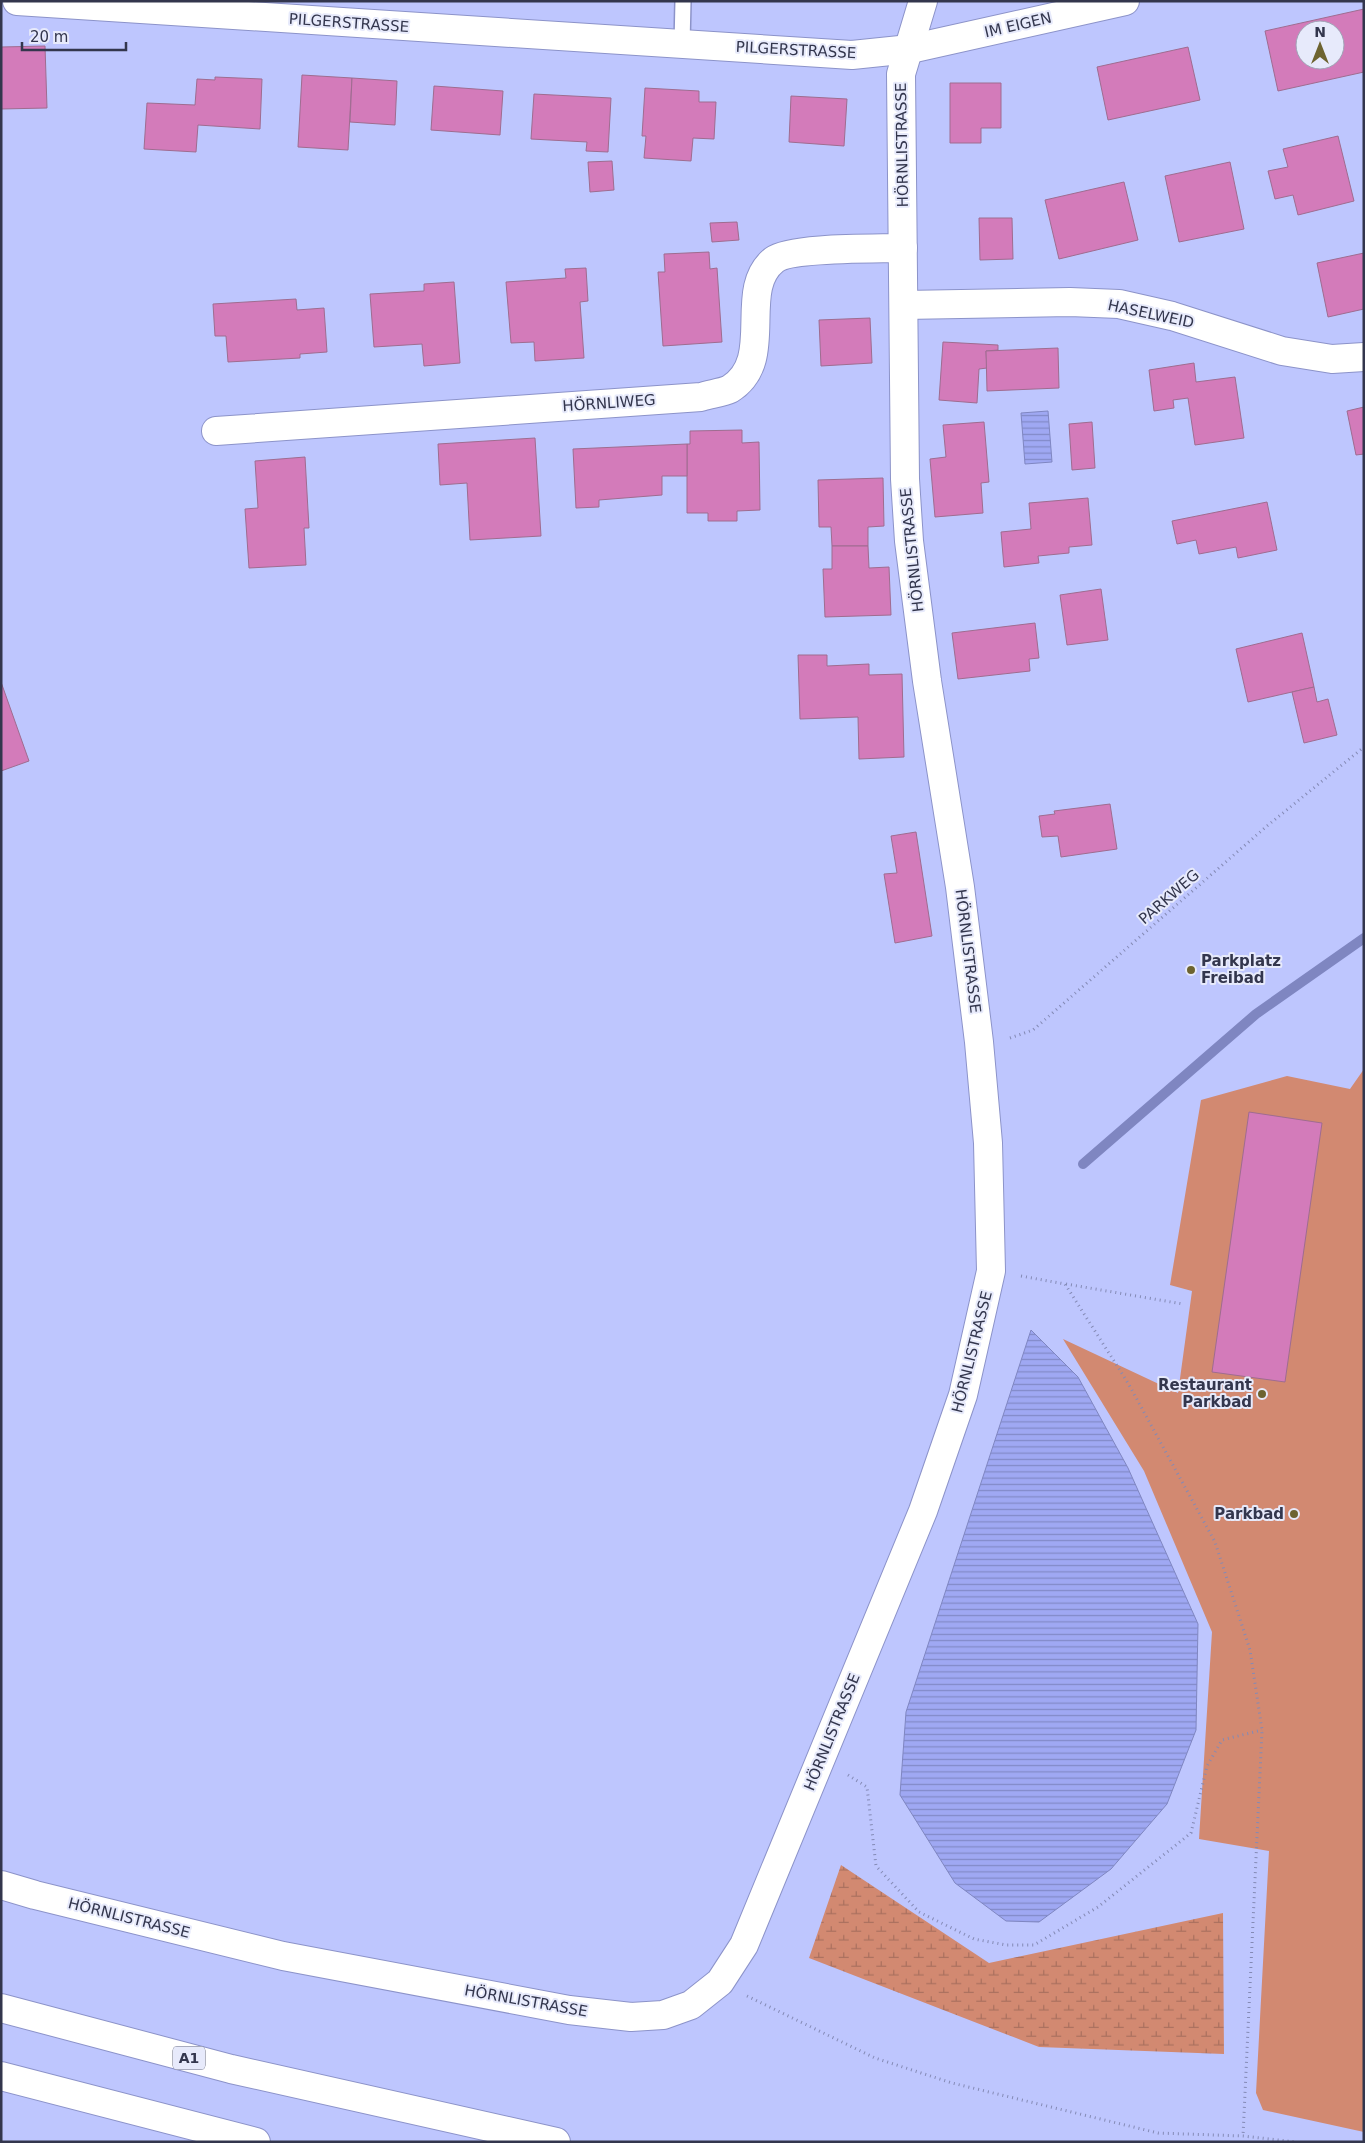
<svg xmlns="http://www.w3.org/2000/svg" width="1365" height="2143" viewBox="0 0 1365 2143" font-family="'DejaVu Sans',sans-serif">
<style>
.green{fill:#d28971}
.wetland{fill:url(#wetland-marsh)}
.water{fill:url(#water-rules);stroke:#7f86c1}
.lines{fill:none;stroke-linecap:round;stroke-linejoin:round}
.stream{stroke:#7f86c1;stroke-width:10}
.building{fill:#d37bba;stroke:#9f6c90;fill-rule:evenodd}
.lane-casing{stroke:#8c93c9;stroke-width:18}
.street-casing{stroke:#8c93c9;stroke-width:30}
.highway-casing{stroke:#8c93c9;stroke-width:30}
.path{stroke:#848ab5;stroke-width:3;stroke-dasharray:1 4;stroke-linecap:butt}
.lane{stroke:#fff;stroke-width:15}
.street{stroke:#fff;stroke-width:28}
.highway{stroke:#fff;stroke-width:28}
.poi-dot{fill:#6d6330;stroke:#e7eafb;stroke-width:2}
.labels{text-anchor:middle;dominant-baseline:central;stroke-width:4;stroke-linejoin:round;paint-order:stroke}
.shield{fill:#e7eafb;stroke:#696c81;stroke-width:1}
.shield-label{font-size:14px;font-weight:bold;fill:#33364d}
.street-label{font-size:15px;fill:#33364d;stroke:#e7eafb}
.poi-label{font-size:15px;font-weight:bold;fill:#33364d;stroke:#e7eafb;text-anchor:end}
</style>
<defs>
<pattern id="wetland-marsh" width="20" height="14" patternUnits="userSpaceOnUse" patternTransform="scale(1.25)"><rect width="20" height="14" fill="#d28971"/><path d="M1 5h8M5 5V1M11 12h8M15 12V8" fill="none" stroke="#ab715f"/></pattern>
<pattern id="water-rules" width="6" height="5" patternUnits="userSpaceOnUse" patternTransform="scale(1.25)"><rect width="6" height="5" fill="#9fa8f3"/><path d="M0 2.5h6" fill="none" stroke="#828ac7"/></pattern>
</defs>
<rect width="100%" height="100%" fill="#bec6fe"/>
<path class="green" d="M1364 1069V2132L1263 2110 1256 2093 1269 1851 1199 1839 1212 1632 1144 1471 1063 1339 1178 1393 1192 1291 1170 1285 1201 1100 1287 1076 1350 1089Z"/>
<path class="wetland" d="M841 1865 989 1963 1223 1913 1224 2054 1039 2047 809 1958Z"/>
<g class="water">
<path d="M1048 411 1052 462 1025 464 1021 413Z"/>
<path d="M1031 1330 1078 1377 1128 1468 1198 1624 1196 1730 1167 1804 1111 1869 1039 1922 1006 1921 955 1883 900 1795 906 1712Z"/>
</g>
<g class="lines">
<path class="stream" d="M1083 1164 1256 1014 1364 938"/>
</g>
<g class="building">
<path d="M1364 9V72L1278 91 1265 31ZM1305 30H1335V60H1305Z"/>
<path d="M45 46 47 108 1 109V47Z"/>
<path d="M1188 47 1200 100 1108 120 1097 67Z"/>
<path d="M302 75 352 78 348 150 298 147Z"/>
<path d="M215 77 262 79 260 129 198 125 196 152 144 149 147 103 195 105 197 79 215 80Z"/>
<path d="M352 78 397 81 395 125 350 122Z"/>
<path d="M950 83H1001V128H981V143H950Z"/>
<path d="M434 86 503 91 500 135 431 130Z"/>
<path d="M645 88 699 91V102H716L714 139 693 138 691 161 644 158 646 136H642Z"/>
<path d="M534 94 611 98 608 152 586 151 587 142 531 139Z"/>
<path d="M791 96 847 99 844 146 789 142Z"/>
<path d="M1338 136 1354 201 1298 215 1293 195 1275 199 1268 171 1288 167 1283 149Z"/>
<path d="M612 161 614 190 590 192 588 162Z"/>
<path d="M1230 162 1244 229 1179 242 1165 176Z"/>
<path d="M1124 182 1138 240 1059 259 1045 200Z"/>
<path d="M979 218H1012L1013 259 980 260Z"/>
<path d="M737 222 739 240 712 242 710 223Z"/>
<path d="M709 252 710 269 717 268 722 342 663 346 658 272H665L664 254Z"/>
<path d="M1364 253V309L1328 317 1317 263Z"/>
<path d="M586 268 588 301 580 302 584 358 535 361 534 342 511 343 506 282 566 278 565 269Z"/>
<path d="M454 282 460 363 424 366 422 344 374 347 370 294 424 291V284Z"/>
<path d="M296 299 297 310 324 308 327 352 300 354V358L228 362 226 336H215L213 304Z"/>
<path d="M870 318 872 363 821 366 819 320Z"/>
<path d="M943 342 998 345V350L986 351 987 368 979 369 977 403 939 400Z"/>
<path d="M1058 348 1059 388 987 391 986 351Z"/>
<path d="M1194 363 1196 382 1235 377 1244 438 1195 445 1188 398 1173 400 1174 408 1154 411 1149 370Z"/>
<path d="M1364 407V454L1356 455 1347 411Z"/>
<path d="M984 422 989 482 981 483 983 513 935 517 930 459 946 457 943 425Z"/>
<path d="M1092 422 1095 468 1072 470 1069 424Z"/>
<path d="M742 430V443L759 442 760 510 737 511V521H708V513H687V444H690V431Z"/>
<path d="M535 438 541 536 470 540 467 483 440 485 438 444Z"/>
<path d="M687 444V476H662V495L599 500V507L576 508 573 449Z"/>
<path d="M305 457 309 528H304L306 565 249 568 245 509 258 508 255 461Z"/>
<path d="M883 478 884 526 868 527V546H832L831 527H819L818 480Z"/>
<path d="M1088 498 1092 545 1069 547V553L1038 556 1039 563 1004 567 1001 532 1031 529 1029 503Z"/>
<path d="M1267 502 1277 550 1238 558 1236 547 1199 554 1196 540 1177 544 1172 521Z"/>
<path d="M832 546H868L869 568 889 567 891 615 825 617 823 569H832Z"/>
<path d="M1101 589 1108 640 1067 645 1060 595Z"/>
<path d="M1035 623 1039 658 1029 659 1030 671 958 679 952 633Z"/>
<path d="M1302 633 1314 687 1248 702 1236 649Z"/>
<path d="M798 655H827V666L869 664V675L902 674 904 757 859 759 858 717 800 719Z"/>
<path d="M1 682 29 761 1 771Z"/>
<path d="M1314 687 1317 702 1328 699 1337 735 1304 743 1292 692Z"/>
<path d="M1110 804 1117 849 1061 857 1058 836 1042 837 1039 816 1055 814 1054 811Z"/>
<path d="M916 832 932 936 895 943 884 874 897 873 891 836Z"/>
<path d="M1249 1112 1322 1123 1285 1382 1212 1372Z"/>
</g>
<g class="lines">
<defs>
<path id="lane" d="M682 44 683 1"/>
<g id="street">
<path d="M17 1 852 55 910 49 1125 1"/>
<path d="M904 305 1070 302 1119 304 1172 316 1282 351 1332 359 1364 357"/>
<path d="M216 431 701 397C709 394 722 393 730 389 777 360 736 290 774 260 791 247 878 249 903 248"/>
<path d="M1 1885 35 1895 283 1956 569 2010 631 2017 663 2015 691 2005 720 1982 744 1945 923 1511 963 1395 991 1271 988 1143 979 1042 960 887 927 681 909 541 905 479 901 74 923 1"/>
</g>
<g id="highway">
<path d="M1 2008 231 2069 556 2142"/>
<path d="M1 2076 256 2142"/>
</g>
</defs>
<use href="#lane" class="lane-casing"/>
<use href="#street" class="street-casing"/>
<use href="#highway" class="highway-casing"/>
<g class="path">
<path d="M1010 1038 1033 1030 1267 826 1364 747"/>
<path d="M1021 1276 1065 1284 1128 1383 1215 1542 1250 1650 1262 1730 1243 2136"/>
<path d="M1066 1284 1183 1304"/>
<path d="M848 1775 867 1787 876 1866 919 1912 974 1939 1006 1945H1034L1098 1907 1191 1833 1207 1766 1222 1740 1262 1730"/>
<path d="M747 1996 875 2058 952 2083 1158 2133 1243 2136 1296 2142"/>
</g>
<use href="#lane" class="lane"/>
<use href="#street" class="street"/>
<use href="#highway" class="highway"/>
</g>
<g class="poi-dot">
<circle cx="1191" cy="970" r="5"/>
<circle cx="1262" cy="1394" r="5"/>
<circle cx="1294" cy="1514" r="5"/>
</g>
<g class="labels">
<rect class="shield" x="173" y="2046.5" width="32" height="23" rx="4"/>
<g class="shield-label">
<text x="189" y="2058">A1</text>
</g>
<g class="street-label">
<text transform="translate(349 23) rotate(4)">PILGERSTRASSE</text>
<text transform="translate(1018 25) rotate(-13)">IM EIGEN</text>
<text transform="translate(796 50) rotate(3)">PILGERSTRASSE</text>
<text transform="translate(902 145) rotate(-91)">HÖRNLISTRASSE</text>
<text transform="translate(1151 314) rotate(12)">HASELWEID</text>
<text transform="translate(609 403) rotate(-4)">HÖRNLIWEG</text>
<text transform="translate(912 550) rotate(-96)">HÖRNLISTRASSE</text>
<text transform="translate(1169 897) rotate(-41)">PARKWEG</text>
<text transform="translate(968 951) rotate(83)">HÖRNLISTRASSE</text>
<text transform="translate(972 1352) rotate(-76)">HÖRNLISTRASSE</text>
<text transform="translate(832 1732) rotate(-68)">HÖRNLISTRASSE</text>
<text transform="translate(129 1918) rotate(14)">HÖRNLISTRASSE</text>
<text transform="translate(526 2001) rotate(10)">HÖRNLISTRASSE</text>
</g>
<g class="poi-label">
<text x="1201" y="961" text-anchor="start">Parkplatz<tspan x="1201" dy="17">Freibad</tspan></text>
<text x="1252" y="1385">Restaurant<tspan x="1252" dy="17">Parkbad</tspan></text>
<text x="1284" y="1514">Parkbad</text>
</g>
</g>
<rect width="1365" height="2143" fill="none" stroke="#33364d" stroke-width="5"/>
<g transform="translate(1320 45)"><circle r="24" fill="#e7eafb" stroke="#9fa2b5"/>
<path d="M0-4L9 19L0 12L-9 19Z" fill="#6d6330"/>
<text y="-8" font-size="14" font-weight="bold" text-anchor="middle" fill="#33364d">N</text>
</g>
<path d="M22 42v8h104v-8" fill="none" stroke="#33364d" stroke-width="2.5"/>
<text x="30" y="42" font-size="15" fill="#33364d" stroke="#e7eafb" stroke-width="4" paint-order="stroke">20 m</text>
</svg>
